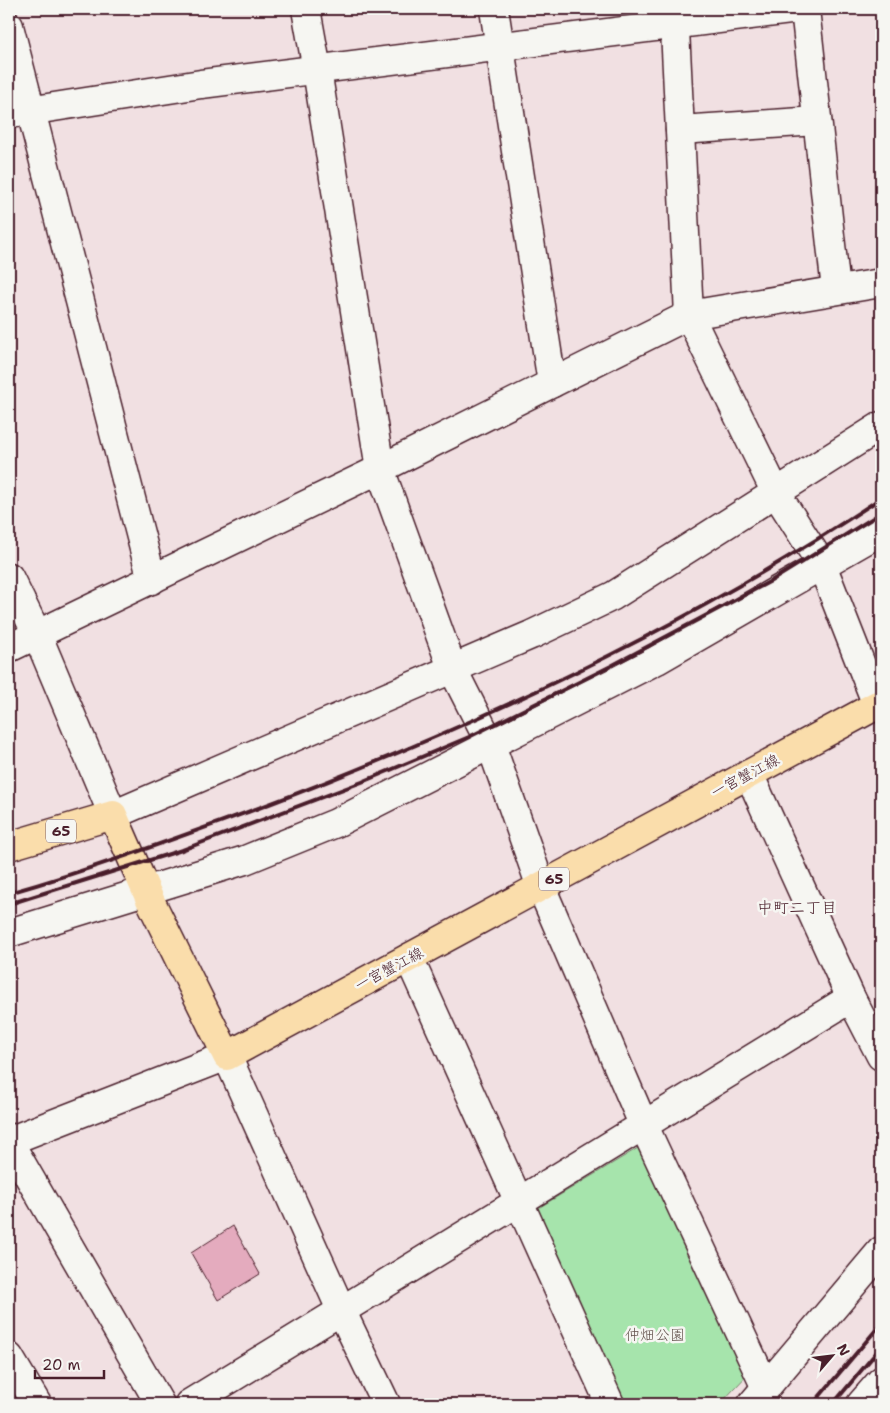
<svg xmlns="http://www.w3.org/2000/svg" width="890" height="1413" viewBox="0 0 890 1413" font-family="'Shantell Sans','Klee One',sans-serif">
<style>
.green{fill:#a6e4ac;stroke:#78826c}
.building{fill:#e4abbe;stroke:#4a1f2b}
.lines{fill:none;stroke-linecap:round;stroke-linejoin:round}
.minor-casing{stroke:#4a1f2b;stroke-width:31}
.major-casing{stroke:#4a1f2b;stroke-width:31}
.minor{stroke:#f6f6f2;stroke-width:28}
.major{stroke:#faddab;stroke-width:28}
.rail{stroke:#4a1f2b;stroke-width:4}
.labels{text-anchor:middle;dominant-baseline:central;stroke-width:5;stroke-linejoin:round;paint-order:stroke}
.shield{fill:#f6f6f2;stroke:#7e6067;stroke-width:1}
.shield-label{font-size:14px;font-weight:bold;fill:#4a1f2b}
.street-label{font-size:15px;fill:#4a1f2b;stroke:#f6f6f2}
.park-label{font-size:15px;fill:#61504b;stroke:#f6f6f2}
.neighbourhood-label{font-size:16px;fill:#4a1f2b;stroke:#f6f6f2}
</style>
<rect width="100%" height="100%" fill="#f1e0e2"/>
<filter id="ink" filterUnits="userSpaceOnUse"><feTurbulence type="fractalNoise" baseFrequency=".02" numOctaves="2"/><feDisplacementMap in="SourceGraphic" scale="10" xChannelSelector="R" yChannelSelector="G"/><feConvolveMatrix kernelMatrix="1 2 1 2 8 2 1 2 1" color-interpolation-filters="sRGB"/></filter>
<g filter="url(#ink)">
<path class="green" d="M638 1148 750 1372 720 1404H610L530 1213Z"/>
<path class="building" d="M233 1226 260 1274 218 1300 191 1253Z"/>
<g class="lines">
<defs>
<g id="minor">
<path d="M306 9 317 70 380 469 452 668 491 745 541 887 643 1124 766 1388"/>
<path d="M494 9 552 383"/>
<path d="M674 9 689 315 776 493 822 565 877 705"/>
<path d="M805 9 836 290"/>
<path d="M9 26 152 580"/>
<path d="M9 114 201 84 798 9"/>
<path d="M680 130 817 121"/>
<path d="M9 577 37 634 113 815 531 635 613 596 881 426"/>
<path d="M9 648 380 469 689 315 881 283"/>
<path d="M749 774 851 998 881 1056"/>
<path d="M9 933 245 860 336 823 657 660 881 531"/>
<path d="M409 958 610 1404"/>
<path d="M9 1141 227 1056 342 1312 386 1404"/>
<path d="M9 1142 160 1404"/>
<path d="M9 1357 37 1404"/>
<path d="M189 1404 851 998"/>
<path d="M752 1404 881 1251"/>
<path d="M861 1404 881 1381"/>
</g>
<path id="major" d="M9 846 113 815 151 902 227 1056 877 705H881"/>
</defs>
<use href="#minor" class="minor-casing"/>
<use href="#major" class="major-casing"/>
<use href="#minor" class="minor"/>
<use href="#major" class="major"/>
<g class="rail">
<path d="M9 893C93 869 174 839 256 809 472 728 688 627 881 498"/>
<path d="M9 904 182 850 362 782 469 737 611 666 771 581 881 513"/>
<path d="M813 1404 881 1324"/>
<path d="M833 1404 881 1347"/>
</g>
</g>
</g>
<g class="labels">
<g class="shield">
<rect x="46" y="819.5" width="30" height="23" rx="4"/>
<rect x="539" y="867.5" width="30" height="23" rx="4"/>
</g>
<g class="shield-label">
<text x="61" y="831">65</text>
<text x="554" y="879">65</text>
</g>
<g class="street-label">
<text transform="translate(745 776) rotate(-28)">一宮蟹江線</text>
<text transform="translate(389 969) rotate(-28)">一宮蟹江線</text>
</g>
<g class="park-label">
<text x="655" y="1335">仲畑公園</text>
</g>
<g class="neighbourhood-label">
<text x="797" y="907">中町二丁目</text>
</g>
</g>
<rect width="890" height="1413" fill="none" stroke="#f6f6f2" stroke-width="30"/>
<rect x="15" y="15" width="860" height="1383" fill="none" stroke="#4a1f2b" stroke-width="2" filter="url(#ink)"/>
<g transform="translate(832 1356) rotate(62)" stroke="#f6f6f2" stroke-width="4" paint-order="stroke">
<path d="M0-4L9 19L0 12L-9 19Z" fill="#4a1f2b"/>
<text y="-8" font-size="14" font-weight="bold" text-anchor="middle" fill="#4a1f2b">N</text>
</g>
<path d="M35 1370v8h69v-8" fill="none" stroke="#4a1f2b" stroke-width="2.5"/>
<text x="42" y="1370" font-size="15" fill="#4a1f2b" stroke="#f6f6f2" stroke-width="4" paint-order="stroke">20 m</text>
</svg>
